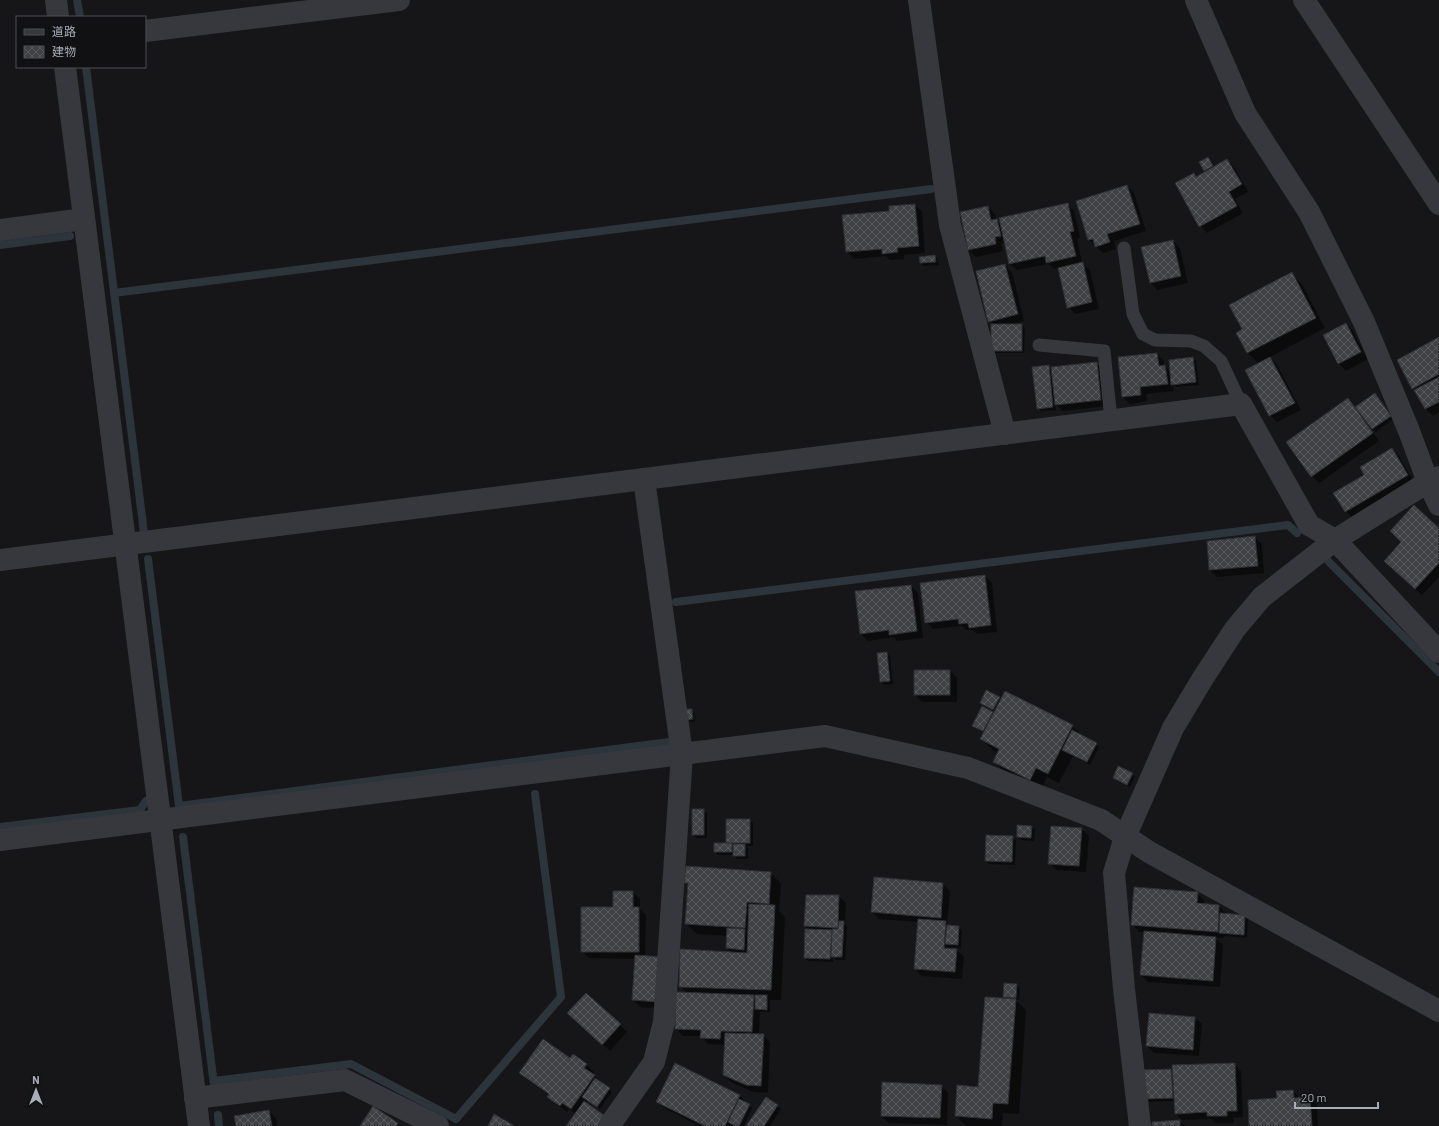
<svg xmlns="http://www.w3.org/2000/svg" width="1439" height="1126" viewBox="0 0 1439 1126" font-family="Barlow,'Noto Sans JP',sans-serif">
<style>
.shadow{fill:#0007}
.lines{fill:none;stroke-linecap:round;stroke-linejoin:round}
.stream{stroke:#2c353c;stroke-width:8}
.building{fill:url(#building-cross-hatch);stroke:#303034}
.service{stroke:#37383d;stroke-width:13}
.minor{stroke:#37383d;stroke-width:22}
</style>
<defs>
<pattern id="building-cross-hatch" width="8" height="8" patternUnits="userSpaceOnUse"><rect width="8" height="8" fill="#404145"/><path d="M0 0l8 8M0 8l8-8" fill="none" stroke="#595a5e"/></pattern>
</defs>
<rect width="100%" height="100%" fill="#161618"/>
<g class="shadow">
<path d="M1208 158 1214 168 1227 160 1234 167 1248 192 1235 199 1243 213 1207 233 1200 226 1194 174 1197 177 1207 172 1201 162Z"/>
<path d="M1127 186 1134 193 1146 231 1114 241 1116 249 1103 253 1089 240Z"/>
<path d="M1067 204 1074 211 1080 238H1077L1082 263 1090 270 1099 309 1075 314 1068 307 1059 268 1054 269 1048 264 1017 270 1010 264 1005 243 1001 244 1003 251 976 257 969 250 988 207 995 214 996 220 1001 224Z"/>
<path d="M915 205 922 212 925 253 904 255V259L890 260 886 256 854 259 847 252 843 216 890 212Z"/>
<path d="M1173 241 1180 248 1188 283 1157 290 1151 283Z"/>
<path d="M935 256 938 260 939 265 924 266 921 263Z"/>
<path d="M1005 265 1012 272 1024 321 1010 325H1022L1025 329 1024 353H995L992 350 994 325 989 321Z"/>
<path d="M1292 274 1302 284 1325 328 1270 357 1277 365 1301 410 1277 422 1270 415 1259 364 1248 353 1237 333 1243 330Z"/>
<path d="M1346 324 1353 331 1368 359 1346 371 1339 364 1324 336Z"/>
<path d="M1439 338V412L1433 416 1426 409 1416 391 1413 388Z"/>
<path d="M1157 354 1164 361V366L1171 372 1193 358 1196 361 1199 385 1176 387 1173 385 1174 391 1146 394 1147 401 1130 404 1123 397Z"/>
<path d="M1096 363 1103 370 1107 406 1063 411 1055 404 1056 410 1041 411 1038 408 1048 366 1052 370Z"/>
<path d="M1375 394 1393 419 1376 432 1371 428H1370L1379 441 1319 483 1312 476 1288 442 1348 400 1356 408Z"/>
<path d="M1392 449 1399 456 1414 482 1352 518 1346 511 1366 476Z"/>
<path d="M1439 530V577L1422 595 1392 568Z"/>
<path d="M1255 538 1262 544 1264 573 1217 577 1210 570Z"/>
<path d="M985 576 992 583 997 632 977 634 972 630H966L962 626 933 629 926 622Z"/>
<path d="M911 586 918 593 923 638 897 641 894 637 868 641 861 634Z"/>
<path d="M886 653 890 656 893 684 884 685 881 681Z"/>
<path d="M950 671 957 678V702H922L915 695Z"/>
<path d="M1000 697 1002 700 1072 726 1083 736 1096 744 1099 747 1090 765 1073 756 1059 783 1047 777 1041 790 1004 772 994 761 998 753 992 750 982 739 985 733 973 725 992 713 994 715 995 712 984 706 981 703Z"/>
<path d="M691 710 694 713 695 722H691L688 719Z"/>
<path d="M1132 774 1135 777 1130 787 1117 781 1114 777Z"/>
<path d="M703 810 707 814V838H696L693 835Z"/>
<path d="M749 820 753 823V846H745L748 848V859H737L734 855H718L715 851 727 844Z"/>
<path d="M1018 826H1031L1035 830 1034 841 1021 840 1018 837Z"/>
<path d="M1052 827 1082 829 1089 836 1086 872 1056 870 1049 863Z"/>
<path d="M1012 837 1016 840 1015 865 989 864 986 861Z"/>
<path d="M771 873 781 884 779 911 785 917 781 1000H770V1012H760L759 1035H763L770 1042 768 1093 753 1092 731 1082 724 1075 725 1045 708 1044 701 1036H683L676 1029 687 993 680 986 732 953 727 948 728 936 697 934 686 924 689 886 685 882Z"/>
<path d="M875 878 943 884 950 891 947 924 950 927H959L962 931 961 948 951 947V949L957 950 964 957 962 979 922 976 915 969 919 922 879 919 872 912Z"/>
<path d="M633 892 640 899V909L646 915 645 957 665 1009 640 1007 633 1000 636 959 589 958 582 951 614 908Z"/>
<path d="M1197 893 1204 900V904L1219 906 1226 913V915L1245 916 1248 919 1247 938 1224 936V938H1216L1223 945 1220 987 1148 982 1141 975 1144 932H1139L1133 925Z"/>
<path d="M839 896 846 903 845 924 847 925 845 960H836L833 957V962L808 961 805 958 809 930 805 926Z"/>
<path d="M1005 984 1017 985 1020 988 1019 1000H1016L1026 1010 1019 1114 1003 1113 1002 1126H966L956 1116 979 1088 1007 999 1004 996Z"/>
<path d="M586 994 627 1032 610 1051 576 1020Z"/>
<path d="M1195 1018 1202 1024 1199 1056 1154 1053 1147 1046Z"/>
<path d="M573 1055 587 1065 594 1072 592 1074 612 1092 600 1109 588 1101 586 1104 609 1126H567L576 1114 569 1109 567 1112 556 1104 549 1097 550 1095 527 1080 520 1073 571 1059Z"/>
<path d="M1234 1064 1241 1071 1243 1117 1233 1118 1234 1123H1215L1211 1119 1182 1120 1175 1113V1101L1149 1102 1146 1098 1145 1071 1171 1070 1174 1072Z"/>
<path d="M941 1086 948 1093 947 1125 889 1123 882 1116Z"/>
<path d="M1293 1091 1300 1098H1310L1317 1105 1318 1126H1250L1278 1099Z"/>
<path d="M740 1096 752 1108 744 1126H700L664 1108 657 1101Z"/>
<path d="M766 1098 781 1109 770 1126H747Z"/>
<path d="M269 1112 276 1118 277 1126H237Z"/>
<path d="M1179 1121 1185 1126H1153Z"/>
</g>
<g class="lines">
<g class="stream">
<path d="M77 0 80 17"/>
<path d="M86 67 144 533"/>
<path d="M0 245 70 236"/>
<path d="M114 293 931 189"/>
<path d="M148 559 179 806 669 742"/>
<path d="M1329 562 1439 672"/>
<path d="M676 602 1288 525 1297 533"/>
<path d="M0 827 140 810 146 801"/>
<path d="M183 837 214 1085"/>
<path d="M214 1081 351 1064 456 1119 561 997 535 794"/>
<path d="M218 1115 219 1126"/>
</g>
</g>
<g class="building">
<path d="M1208 157 1213 166 1204 171 1199 162Z"/>
<path d="M1227 159 1242 184 1229 192 1237 206 1199 227 1175 183 1194 173 1196 177Z"/>
<path d="M1127 185 1140 224 1107 234 1110 242 1095 247 1093 239 1088 240 1076 201Z"/>
<path d="M1068 203 1074 231 1070 232 1076 256 1046 263 1045 256 1009 264 999 218Z"/>
<path d="M915 204 919 246 897 248 898 252 882 254V249L846 252 842 215 889 211V206Z"/>
<path d="M988 206 991 220 997 219 1001 236 995 237 996 244 968 250 960 212Z"/>
<path d="M1173 240 1181 276 1150 283 1141 247Z"/>
<path d="M935 255 936 262 920 263 919 257Z"/>
<path d="M1083 262 1092 302 1067 308 1058 268Z"/>
<path d="M1005 264 1018 314 988 322 976 271Z"/>
<path d="M1292 272 1316 318 1247 353 1236 333 1242 329 1229 305Z"/>
<path d="M1346 323 1361 352 1338 364 1323 335Z"/>
<rect x="991" y="324" width="31" height="27"/>
<path d="M1439 337V374L1412 389 1397 360Z"/>
<path d="M1157 353 1159 366 1165 365 1168 384 1140 387 1141 395 1122 397 1118 357Z"/>
<path d="M1193 357 1196 382 1171 385 1169 360Z"/>
<path d="M1270 357 1295 403 1269 416 1245 370Z"/>
<path d="M1097 362 1101 400 1055 405 1051 367Z"/>
<path d="M1049 365 1053 407 1037 409 1032 367Z"/>
<path d="M1439 377V402L1425 409 1414 390Z"/>
<path d="M1375 393 1391 416 1372 429 1355 407Z"/>
<path d="M1348 398 1373 433 1311 477 1286 442Z"/>
<path d="M1392 448 1408 475 1345 512 1333 493 1364 475 1360 467Z"/>
<path d="M1414 505 1439 528V563L1415 589 1384 561 1401 542 1390 531Z"/>
<path d="M1255 536 1258 566 1209 570 1207 541Z"/>
<path d="M985 575 991 625 969 628 968 623 959 624 958 619 925 623 920 583Z"/>
<path d="M911 585 917 631 889 635V630L860 634 855 591Z"/>
<path d="M887 652 890 681 880 682 877 653Z"/>
<rect x="914" y="670" width="36" height="25"/>
<path d="M986 690 1000 697 993 710 980 703Z"/>
<path d="M1005 691 1073 725 1048 774 1036 768 1030 780 993 762 999 749 980 739Z"/>
<path d="M982 706 993 712 983 731 972 726Z"/>
<path d="M686 709H692L693 719 687 720Z"/>
<path d="M1072 730 1097 743 1087 762 1062 750Z"/>
<path d="M1118 766 1133 773 1127 785 1113 778Z"/>
<rect x="692" y="809" width="12" height="26"/>
<rect x="726" y="819" width="24" height="24"/>
<path d="M1017 825 1032 826 1031 838 1017 837Z"/>
<path d="M1051 826 1082 828 1079 866 1048 864Z"/>
<path d="M986 835 1013 836 1012 862 985 861Z"/>
<rect x="714" y="843" width="18" height="9"/>
<rect x="733" y="844" width="12" height="12"/>
<path d="M686 866 771 872 769 904 747 902 745 928 685 924 688 883H684Z"/>
<path d="M874 877 943 883 941 918 871 912Z"/>
<path d="M1134 887 1198 892 1197 903 1219 905 1218 932 1131 925Z"/>
<path d="M613 891H633V907H639V952H581V907H613Z"/>
<path d="M806 895H839L838 928 804 926Z"/>
<path d="M749 904 775 905 771 990 679 987 680 949 747 953Z"/>
<path d="M1220 913 1245 915 1244 935 1219 933Z"/>
<path d="M918 919 946 921 944 948 957 949 955 972 914 969Z"/>
<path d="M839 921H844L842 957H831L832 929H838Z"/>
<path d="M947 925 959 926 958 945 945 944Z"/>
<path d="M727 928 745 929 744 950 726 948Z"/>
<path d="M805 929 832 930 830 959 804 958Z"/>
<path d="M1144 931 1216 937 1213 981 1140 975Z"/>
<path d="M635 955 662 957 659 1002 632 1000Z"/>
<path d="M1004 983 1017 984 1016 998 1003 997Z"/>
<path d="M676 992 754 995 752 1032 721 1031 720 1039 700 1038 701 1030 675 1029Z"/>
<path d="M586 993 621 1024 602 1045 567 1013Z"/>
<path d="M755 995H767V1010L755 1009Z"/>
<path d="M985 997 1016 999 1008 1104 993 1103 992 1119 955 1116 957 1085 978 1087Z"/>
<path d="M1149 1013 1195 1017 1193 1050 1146 1046Z"/>
<path d="M725 1033 764 1034 761 1086 746 1085 723 1075Z"/>
<path d="M543 1039 570 1058 573 1054 587 1064 584 1068 595 1075 571 1109 562 1103 560 1106 547 1097 549 1094 519 1073Z"/>
<path d="M675 1063 740 1095 725 1126H705L656 1102Z"/>
<path d="M1235 1063 1237 1111H1227V1116H1207V1112L1175 1114 1172 1065Z"/>
<path d="M1171 1069 1173 1098 1145 1099 1144 1070Z"/>
<path d="M595 1078 610 1088 597 1107 582 1097Z"/>
<path d="M882 1082 942 1085 940 1118 881 1116Z"/>
<path d="M1293 1090 1294 1098 1310 1097 1312 1126H1249L1248 1100 1277 1098 1276 1091Z"/>
<path d="M766 1097 778 1105 764 1126H746Z"/>
<path d="M739 1099 750 1104 739 1126H735L728 1122Z"/>
<path d="M584 1101 605 1116 598 1126H566Z"/>
<path d="M373 1106 398 1123 396 1126H360Z"/>
<path d="M269 1110 272 1126H236L234 1116Z"/>
<path d="M494 1114 513 1125V1126H488Z"/>
<path d="M1180 1120V1126H1152V1122Z"/>
</g>
<g class="lines">
<g class="service">
<path d="M1124 248 1133 314 1143 334 1155 340 1191 341 1204 346 1221 361 1241 404"/>
<path d="M1039 345 1104 351 1111 420"/>
</g>
<g class="minor">
<path d="M56 0 58 17"/>
<path d="M919 0 950 225 1005 434"/>
<path d="M1196 0 1245 113 1309 212 1364 322 1409 431 1428 482 1439 505"/>
<path d="M1304 0 1439 204"/>
<path d="M145 31 399 0"/>
<path d="M65 67 199 1126"/>
<path d="M0 230 84 219"/>
<path d="M0 560 1241 404 1309 525 1335 540 1439 652"/>
<path d="M0 840 825 736 968 768 1101 820 1149 852 1439 1011"/>
<path d="M195 1098 345 1080 438 1126"/>
<path d="M609 1126 654 1062 664 1022 682 754 644 479"/>
<path d="M1140 1126 1124 989 1114 873 1125 837 1173 728 1203 678 1235 629 1262 597 1335 540 1428 482 1439 477"/>
</g>
</g>
<rect x="16" y="16" width="130" height="52" fill="#111113" stroke="#4d4f55"/>
<rect x="24" y="29" width="20" height="6" fill="#37383d" stroke="#4d4f55"/>
<text x="52" y="36" font-size="12" fill="#a8adb8">道路</text>
<rect x="24" y="46" width="20" height="12" fill="url(#building-cross-hatch)" stroke="#4d4f55"/>
<text x="52" y="56" font-size="12" fill="#a8adb8">建物</text>
<g transform="translate(36 1090)" stroke="#111113" stroke-width="3" paint-order="stroke">
<path d="M0-3L7 15L0 10L-7 15Z" fill="#a8adb8"/>
<text y="-6" font-size="11" font-weight="bold" text-anchor="middle" fill="#a8adb8">N</text>
</g>
<path d="M1295 1102v6h83v-6" fill="none" stroke="#a8adb8" stroke-width="2"/>
<text x="1301" y="1102" font-size="12" fill="#a8adb8" stroke="#111113" stroke-width="3" paint-order="stroke">20 m</text>
</svg>
